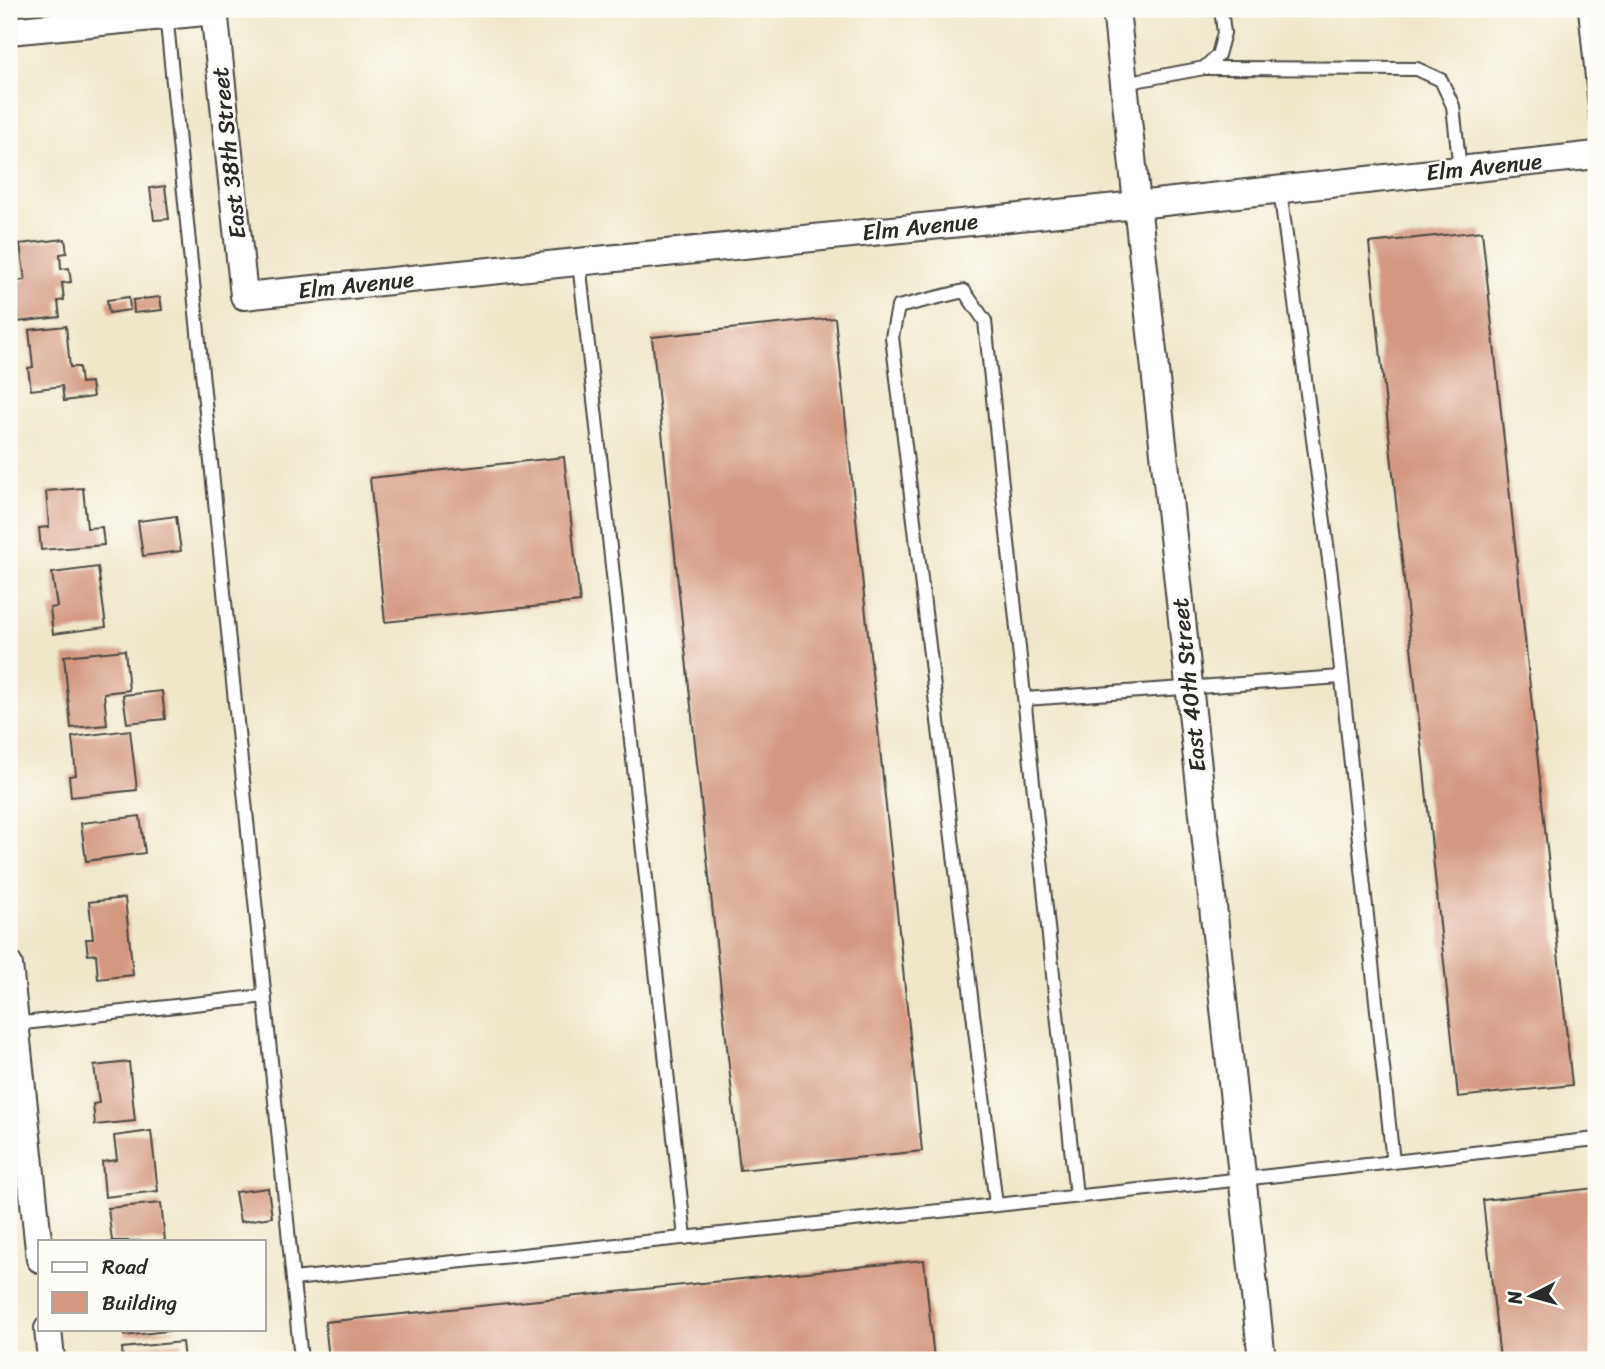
<svg xmlns="http://www.w3.org/2000/svg" width="1605" height="1369" viewBox="0 0 1605 1369" font-family="Sriracha,sans-serif">
<style>
.building{fill:#d49881}
.lines{fill:none;stroke-linecap:round;stroke-linejoin:round}
.service-casing{stroke:#494743;stroke-width:16}
.minor-casing{stroke:#494743;stroke-width:30}
.service{stroke:#fff;stroke-width:12}
.minor{stroke:#fff;stroke-width:26}
.labels{text-anchor:middle;dominant-baseline:central;stroke-width:5;stroke-linejoin:round;paint-order:stroke}
.street-label{font-size:23px;fill:#2b2b2b;stroke:#fdfcf7}
</style>
<rect width="100%" height="100%" fill="#fdfcf7"/>
<filter id="ink" filterUnits="userSpaceOnUse"><feTurbulence type="fractalNoise" baseFrequency=".0143" numOctaves="2"/><feDisplacementMap in="SourceGraphic" scale="14" xChannelSelector="R" yChannelSelector="G"/><feConvolveMatrix kernelMatrix="1 2 1 2 8 2 1 2 1" color-interpolation-filters="sRGB"/></filter>
<filter id="wash" filterUnits="userSpaceOnUse"><feTurbulence type="fractalNoise" baseFrequency=".00686" numOctaves="4" result="noise"/><feDisplacementMap in="SourceGraphic" scale="28" xChannelSelector="R" yChannelSelector="G"/><feGaussianBlur stdDeviation="1.57" result="paint"/><feColorMatrix in="noise" values="0 0 0 0 0 0 0 0 0 0 0 0 0 0 0 0 0 1.4 0 .05"/><feComposite in="paint" operator="in"/></filter>
<g filter="url(#wash)">
<rect width="100%" height="100%" fill="#f0e7cb"/>
<g id="blocks">
<g class="building">
<path d="M165 186 169 219 154 220 150 188Z"/>
<path d="M1482 231 1572 1085 1458 1097 1369 243Z"/>
<path d="M65 239 67 253 60 254 61 269 69 268 71 282 62 283 64 300 58 301 60 317 9 323V304H13L10 282 25 280 20 244Z"/>
<path d="M129 297 130 310 109 313 107 300Z"/>
<path d="M160 297 162 310 134 313 133 300Z"/>
<path d="M835 318 922 1151 740 1170 652 337Z"/>
<path d="M66 326 70 367H79L81 383 91 382 93 397 64 401 62 386 31 390 28 368 33 367 29 330Z"/>
<path d="M564 457 580 602 385 622 370 478Z"/>
<path d="M83 488 87 528 102 527 104 545 41 550 39 528 49 527 46 491Z"/>
<path d="M176 516 181 551 143 556 138 521Z"/>
<path d="M98 567 106 627 53 634 50 608 57 607 52 573Z"/>
<path d="M125 650 129 690 104 693 107 725 71 728 64 656Z"/>
<path d="M162 691 165 719 127 723 123 695Z"/>
<path d="M130 730 137 790 71 797 69 776 76 775 72 737Z"/>
<path d="M140 816 145 853 86 861 81 823Z"/>
<path d="M125 898 133 975 98 979 96 954 88 955 86 939H93L89 902Z"/>
<path d="M129 1062 135 1121 95 1125 93 1104 99 1103 94 1066Z"/>
<path d="M151 1131 158 1191 105 1197 102 1162 117 1160 114 1136Z"/>
<path d="M268 1188 272 1217 240 1222 235 1192Z"/>
<path d="M1596 1188V1360H1500L1483 1200Z"/>
<path d="M161 1203 165 1241H112L108 1208Z"/>
<path d="M924 1260 934 1360H329L325 1322Z"/>
<path d="M124 1329H175V1330L125 1336Z"/>
<path d="M182 1342 184 1360H123L122 1348Z"/>
</g>
</g>
</g>
<g filter="url(#ink)">
<use href="#blocks" fill-opacity="0" stroke="#494743" stroke-width="2"/>
<g class="lines">
<defs>
<g id="service">
<path d="M1585 9 1596 117"/>
<path d="M166 13 301 1360"/>
<path d="M1204 68 1417 69 1441 80 1453 106 1460 170"/>
<path d="M1124 83 1204 68 1218 55 1224 33 1221 9"/>
<path d="M1280 190 1331 575 1393 1162"/>
<path d="M579 262 685 1238"/>
<path d="M1025 699 1341 677"/>
<path d="M15 1024 265 996"/>
<path d="M996 1205 892 337 898 307 964 291 985 321 1076 1196"/>
<path d="M293 1279 1243 1179 1596 1139"/>
</g>
<g id="minor">
<path d="M214 9 244 296 1137 205 1596 155"/>
<path d="M1116 9 1262 1360"/>
<path d="M9 31 215 11"/>
<path d="M9 965 40 1259"/>
<path d="M48 1329 51 1360"/>
</g>
</defs>
<use href="#service" class="service-casing"/>
<use href="#minor" class="minor-casing"/>
<use href="#service" class="service"/>
<use href="#minor" class="minor"/>
</g>
</g>
<g class="labels">
<g class="street-label">
<text transform="translate(229 153) rotate(-96)">East 38th Street</text>
<text transform="translate(1484 167) rotate(-6)">Elm Avenue</text>
<text transform="translate(920 227) rotate(-6)">Elm Avenue</text>
<text transform="translate(356 285) rotate(-6)">Elm Avenue</text>
<text transform="translate(1189 685) rotate(-96)">East 40th Street</text>
</g>
</g>
<rect width="1605" height="1369" fill="none" stroke="#fdfcf7" stroke-width="35"/>
<rect x="38" y="1240" width="228" height="91" fill="#fdfcf7" stroke="#a9a8a5" stroke-width="2"/>
<rect x="52" y="1262" width="35" height="10" fill="#ffffff" stroke="#a9a8a5" stroke-width="2"/>
<text x="102" y="1274" font-size="21" fill="#2b2b2b">Road</text>
<rect x="52" y="1292" width="35" height="21" fill="#d49881" stroke="#a9a8a5" stroke-width="2"/>
<text x="102" y="1310" font-size="21" fill="#2b2b2b">Building</text>
<g transform="translate(1531 1296) rotate(264)" stroke="#fdfcf7" stroke-width="5" paint-order="stroke">
<path d="M0-5L12 26L0 18L-12 26Z" fill="#2b2b2b"/>
<text y="-10" font-size="19" font-weight="bold" text-anchor="middle" fill="#2b2b2b">N</text>
</g>
</svg>
